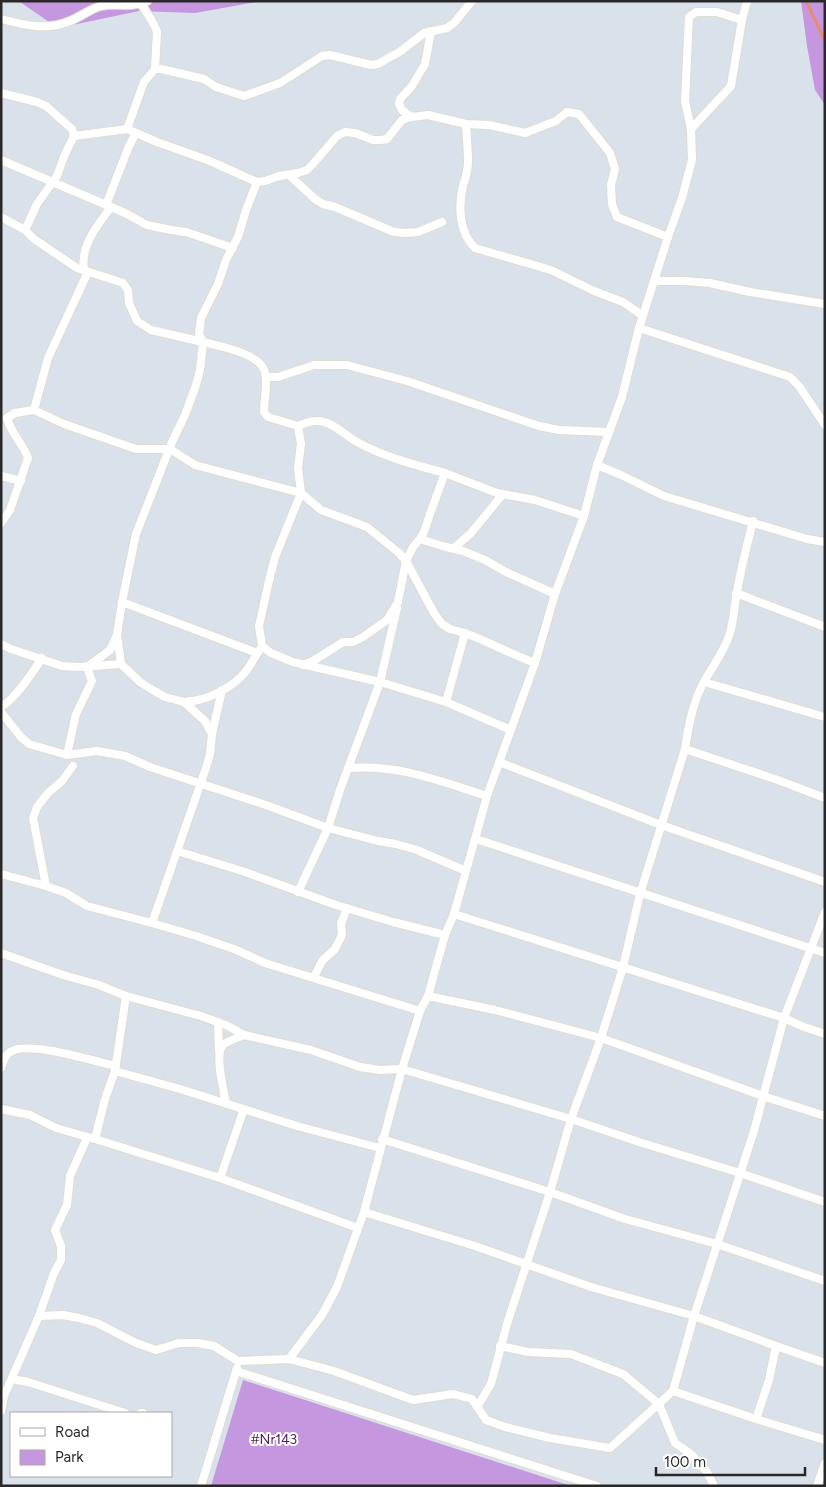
<svg xmlns="http://www.w3.org/2000/svg" width="826" height="1487" viewBox="0 0 826 1487" font-family="Figtree,sans-serif">
<style>
.green{fill:#c497df}
.lines{fill:none;stroke-linecap:round;stroke-linejoin:round}
.stream{stroke:#e88b70;stroke-width:3}
.minor-casing{stroke:#e0dccf;stroke-width:10}
.minor{stroke:#fff;stroke-width:8}
.labels{text-anchor:middle;dominant-baseline:central;stroke-width:4;stroke-linejoin:round;paint-order:stroke}
.park-label{font-size:14px;fill:#4f1c60;stroke:#fff}
</style>
<rect width="100%" height="100%" fill="#d9e1ea"/>
<g class="green">
<path d="M21 1H261L195 13 139 11 58 28 20 2Z"/>
<path d="M801 1H825V105L815 90 807 46Z"/>
<path d="M243 1380 568 1485V1486H211Z"/>
</g>
<g class="lines">
<path class="stream" d="M806 1 825 41"/>
<defs>
<g id="minor">
<path d="M472 1 454 23 447 28 424 33 401 51 378 64 371 65 330 55 322 56 280 83 244 96 216 87 204 79 161 69H155L144 82 127 129 157 142 210 161 257 182 265 181 279 176 298 173 307 170 312 165 337 136 345 132 355 133 373 140H380L387 139 402 120 411 117 428 115 466 124 489 125 525 133 556 121 567 112 579 114 610 153 615 169 611 185 612 204 617 217 668 237"/>
<path d="M141 4C145 10 155 24 157 32L155 69"/>
<path d="M1 19C24 25 47 31 70 21 80 17 90 9 101 6 118 2 128 9 147 1"/>
<path d="M1 93 37 102 46 106 72 129 74 136 127 129"/>
<path d="M411 117 402 110 399 104 400 99 412 86 425 64 431 31"/>
<path d="M466 124C467 137 468 150 468 163 468 171 465 179 463 186 458 206 459 233 475 248L551 270 594 291 623 302 643 316"/>
<path d="M691 129 685 101 689 17 696 12H717L742 20"/>
<path d="M1 160 125 213 147 225 171 230 186 232 233 248"/>
<path d="M290 176 315 199 323 204 335 207 394 232 406 233 418 232 442 222"/>
<path d="M257 182 246 210 238 237 226 260 218 284 201 318 199 334 203 342C219 346 260 353 265 372 268 384 264 400 264 412L268 417 298 426 301 444 298 468 301 493 321 510 367 527 399 553 406 561 434 613 442 624 450 629 465 633 446 702 511 730"/>
<path d="M106 205 129 146 136 133"/>
<path d="M1 217 25 230 34 239 77 268 123 283 128 290 129 303 137 321 151 330 203 342 200 370 196 385 185 415 172 442 136 534 122 602 117 635 121 664 140 682 151 689 165 697 184 702 205 721 212 734 210 754 206 768 152 923 196 936 234 949 265 963 420 1011"/>
<path d="M25 230 37 204 57 176 65 154 74 136"/>
<path d="M84 270C80 246 97 226 111 207"/>
<path d="M654 281H684L710 283 750 292 825 304"/>
<path d="M639 328 790 377 799 386 825 425"/>
<path d="M266 377H278L314 365H347L407 381 539 426 559 430 609 432"/>
<path d="M34 410 48 358 88 272"/>
<path d="M298 426C306 423 314 419 324 422 336 425 346 436 357 442 384 457 415 465 445 473L431 511 424 532 420 539 413 547 406 561 398 602 387 620 363 637 353 642H343L313 661 303 665"/>
<path d="M597 465 621 475 664 496 807 539 825 542"/>
<path d="M445 473 497 493 535 500 584 516"/>
<path d="M1 476 21 481"/>
<path d="M1 523 10 510 28 458C23 443 11 434 7 418L15 413 34 410 64 424 136 449H170L195 465 301 493 275 557 268 585 259 626 262 646"/>
<path d="M420 539 442 546 463 551 485 560 506 572 555 594"/>
<path d="M454 548 471 533 503 494"/>
<path d="M736 593 825 627"/>
<path d="M122 602 257 653"/>
<path d="M465 633C489 642 511 654 535 663"/>
<path d="M1 644 11 649 62 666 79 667 121 664"/>
<path d="M704 682 825 717"/>
<path d="M184 702C207 701 233 688 247 670 252 662 257 654 262 646L271 653 293 662 380 682 446 702"/>
<path d="M1 707C16 698 32 673 42 658"/>
<path d="M1 712 21 737 29 744 67 755 97 751 125 756 150 767 266 805 328 828 378 841 396 844 417 850 466 871"/>
<path d="M212 734 222 690"/>
<path d="M685 749 775 779 825 798"/>
<path d="M67 755 76 714 92 681 87 667 110 650 117 635"/>
<path d="M499 762 661 825 825 882"/>
<path d="M348 768C399 764 439 781 487 796"/>
<path d="M476 839 825 953"/>
<path d="M177 851 242 871 336 905 393 922 445 935"/>
<path d="M1 874 46 886 66 893 87 906 152 923"/>
<path d="M46 886 33 818 37 807 48 793 62 781 73 766"/>
<path d="M298 892 328 828 340 790 380 682 397 608"/>
<path d="M454 914 784 1018 804 1027 825 1034"/>
<path d="M1 953 63 975 99 985 126 996 201 1016 228 1026 244 1035 311 1050 360 1067 380 1070 402 1069 571 1119 639 1142 740 1173 825 1202"/>
<path d="M314 977 322 961 335 949 342 935 341 924 347 908"/>
<path d="M126 996 115 1071 105 1099 95 1139 220 1178 244 1109"/>
<path d="M428 996 495 1010 601 1038 763 1096 825 1116"/>
<path d="M218 1022 219 1051"/>
<path d="M1 1068C3 1062 4 1056 10 1052 26 1040 94 1061 115 1066"/>
<path d="M115 1071 180 1089 297 1126 380 1148"/>
<path d="M226 1103C224 1092 214 1053 223 1045 227 1041 238 1038 244 1035"/>
<path d="M1 1109 30 1115 56 1128 91 1138"/>
<path d="M382 1139 550 1192 625 1219 717 1244 825 1281"/>
<path d="M220 1178 358 1228"/>
<path d="M364 1212 475 1246 591 1287 694 1316 776 1346 825 1363"/>
<path d="M39 1316 54 1273 61 1260V1246L55 1230 67 1205 70 1176 87 1138"/>
<path d="M500 1346 528 1352 571 1354 623 1374 659 1404 675 1443 691 1454 707 1472 714 1486"/>
<path d="M289 1359 322 1315 337 1287 364 1212 402 1069 420 1011 428 996 445 935 454 914 487 796 535 663 555 594 584 516 597 465 622 397 639 328 668 237 682 198 692 160 691 129 731 86 742 20 747 1"/>
<path d="M236 1371 597 1486"/>
<path d="M12 1379 28 1382 125 1413"/>
<path d="M673 1391 756 1419 825 1440"/>
<path d="M477 1407 491 1384 507 1324 550 1192 571 1119 601 1038 623 967 640 894 685 749C688 727 693 700 705 680 714 664 724 652 730 633 734 620 734 606 737 592 741 568 747 545 753 521"/>
<path d="M1 1411 4 1396 39 1316 63 1315 79 1318 97 1323 136 1343 156 1350 179 1343H198L214 1346 238 1361 289 1359 334 1371 413 1400 453 1394 472 1399 486 1420 505 1427 550 1438 610 1448 673 1391 694 1316 754 1131 784 1018 825 912"/>
<path d="M141 1413H143"/>
<path d="M756 1419 769 1380 776 1346"/>
<path d="M201 1486 237 1368"/>
<path d="M817 1486 825 1463"/>
</g>
</defs>
<use href="#minor" class="minor-casing"/>
<use href="#minor" class="minor"/>
</g>
<g class="labels">
<g class="park-label">
<text x="274" y="1439">#Nr143</text>
</g>
</g>
<rect width="826" height="1487" fill="none" stroke="#282828" stroke-width="5"/>
<rect x="10" y="1412" width="162" height="65" fill="#ffffff" stroke="#a9a9a9"/>
<rect x="20" y="1428" width="25" height="8" fill="#ffffff" stroke="#a9a9a9"/>
<text x="55" y="1437" font-size="15" fill="#282828">Road</text>
<rect x="20" y="1450" width="25" height="15" fill="#c497df" stroke="#a9a9a9"/>
<text x="55" y="1462" font-size="15" fill="#282828">Park</text>
<path d="M656 1467v8h149v-8" fill="none" stroke="#282828" stroke-width="2.5"/>
<text x="664" y="1467" font-size="15" fill="#282828" stroke="#ffffff" stroke-width="4" paint-order="stroke">100 m</text>
</svg>
